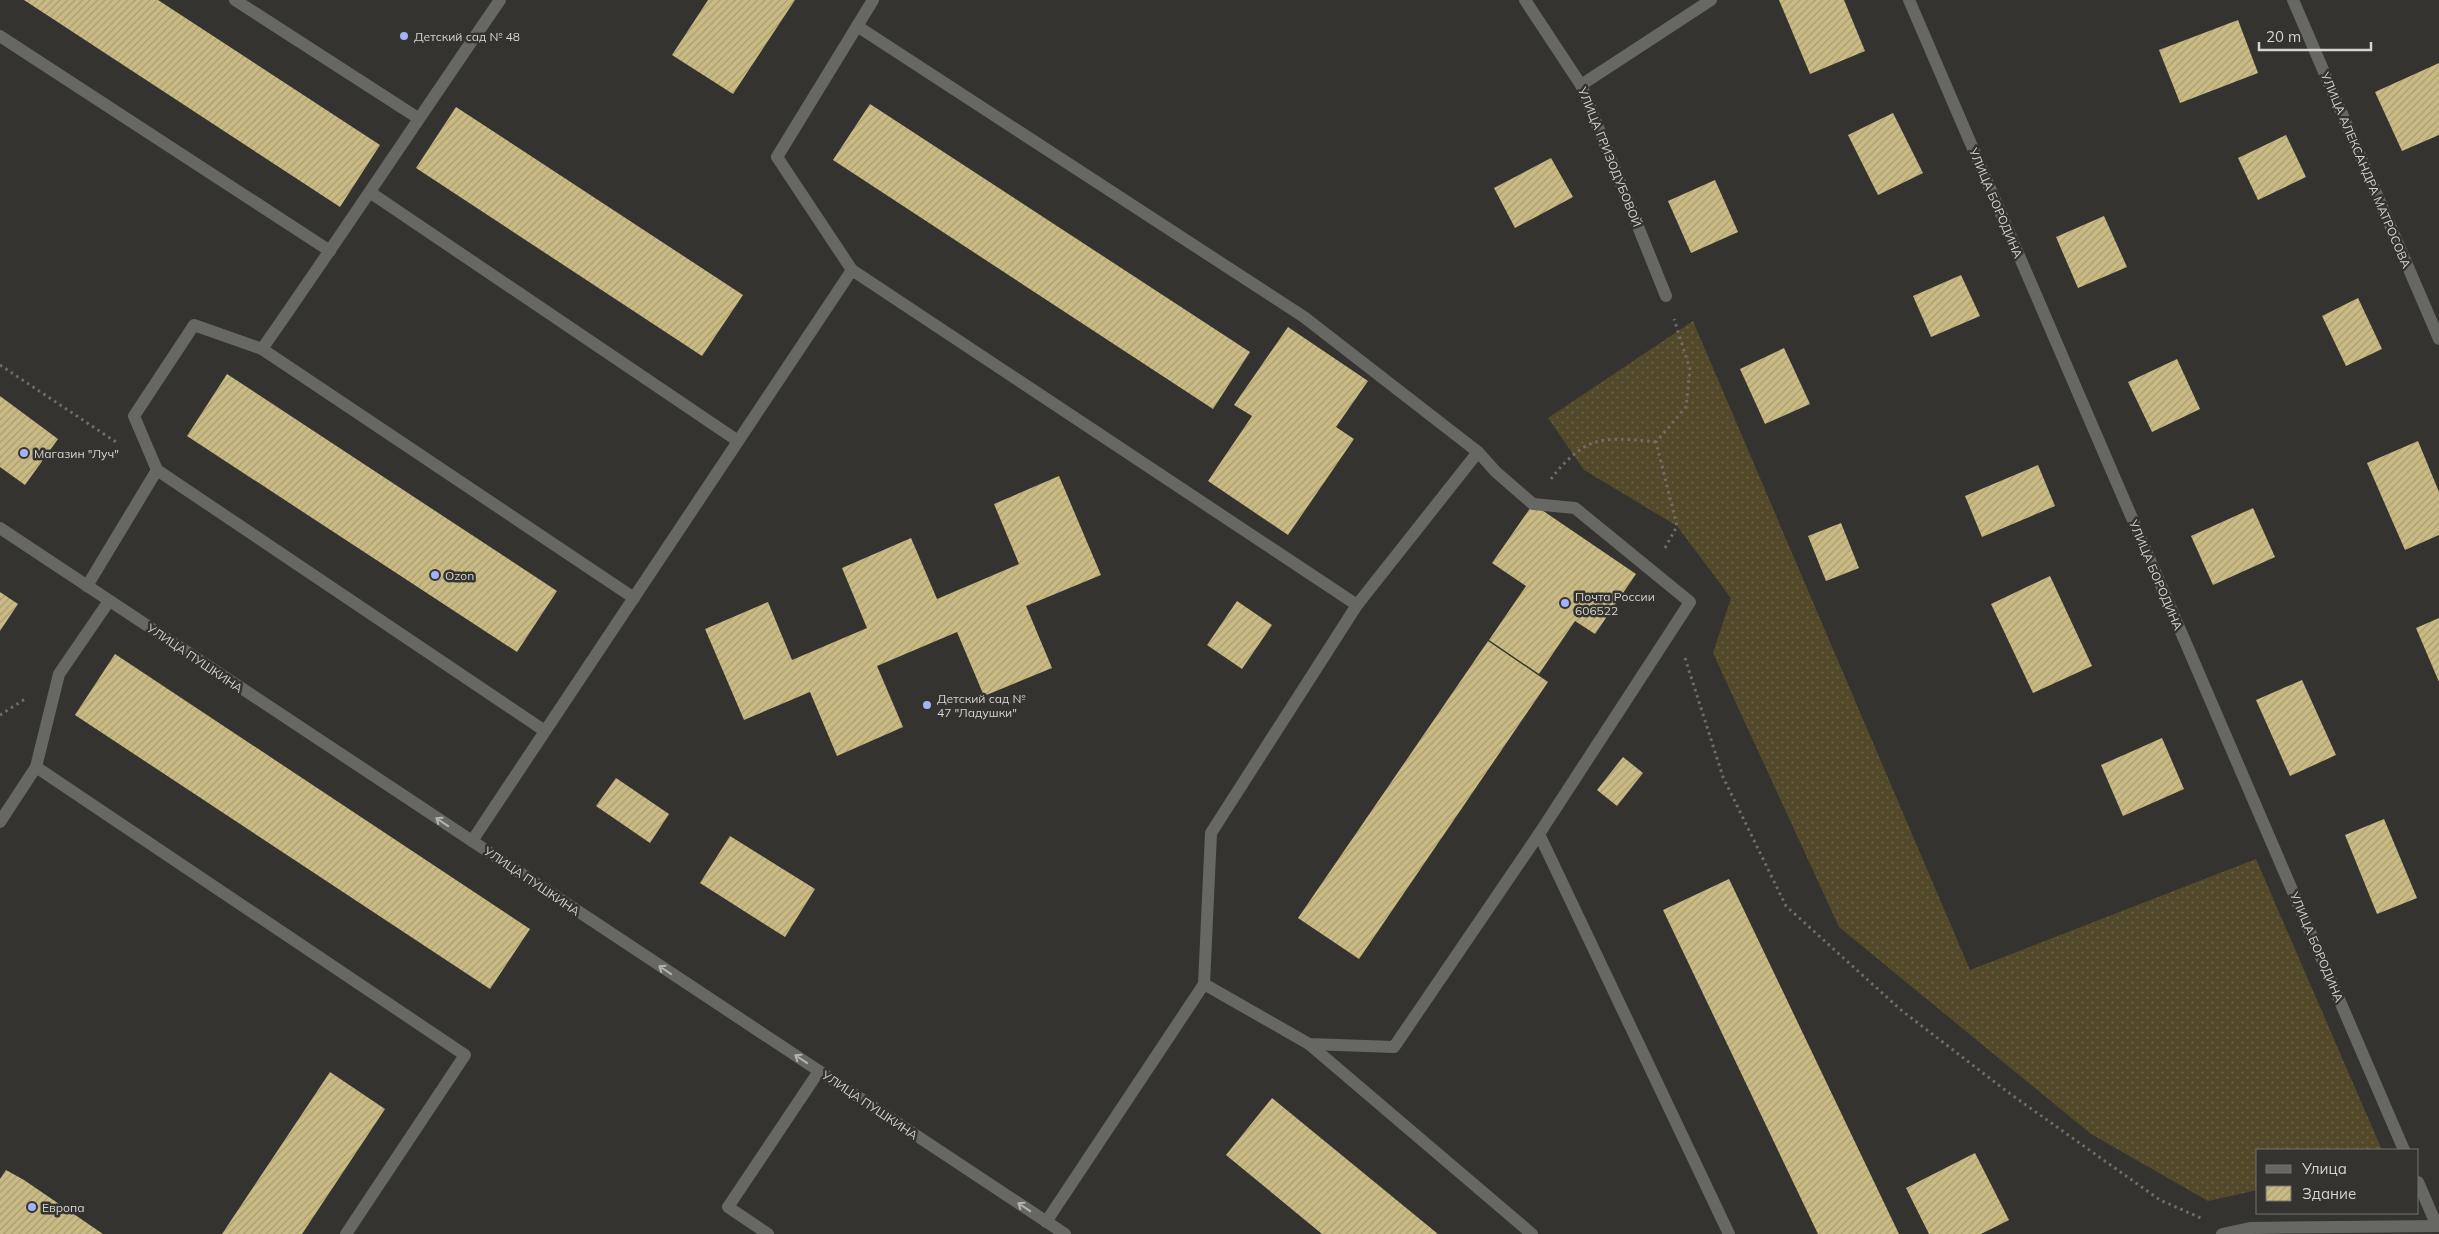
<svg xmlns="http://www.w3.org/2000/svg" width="2439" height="1234" viewBox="0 0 2439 1234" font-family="Mulish,sans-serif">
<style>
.grass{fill:url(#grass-dots)}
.building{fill:url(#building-hatch)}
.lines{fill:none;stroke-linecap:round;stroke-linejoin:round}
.path{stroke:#6e6d6a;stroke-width:3;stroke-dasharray:2.5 4;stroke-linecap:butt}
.service{stroke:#676764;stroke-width:12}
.minor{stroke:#676764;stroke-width:12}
.oneway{stroke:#b4b3b1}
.poi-dot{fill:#a2b2fd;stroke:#34332f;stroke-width:2}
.labels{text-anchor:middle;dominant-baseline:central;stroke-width:5;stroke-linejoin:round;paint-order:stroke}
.poi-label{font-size:12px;fill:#d5d4d2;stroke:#34332f;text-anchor:start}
.street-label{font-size:12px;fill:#d5d4d2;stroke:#34332f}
</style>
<defs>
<pattern id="grass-dots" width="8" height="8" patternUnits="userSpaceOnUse" patternTransform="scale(1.25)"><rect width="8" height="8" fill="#52492a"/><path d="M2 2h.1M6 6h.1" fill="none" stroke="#6a6248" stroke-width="1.8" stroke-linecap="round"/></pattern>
<pattern id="building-hatch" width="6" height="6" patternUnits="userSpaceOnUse" patternTransform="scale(1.25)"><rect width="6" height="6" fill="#cabb84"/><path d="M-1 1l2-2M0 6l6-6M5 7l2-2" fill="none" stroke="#a89c73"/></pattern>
</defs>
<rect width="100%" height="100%" fill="#34332f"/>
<path class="grass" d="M1693 321 1970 970 2256 859 2382 1150H2258V1190L2208 1201 2091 1134 1839 927 1713 653 1731 598 1677 526 1584 470 1548 418Z"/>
<g class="building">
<path d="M24 0H158L380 145 340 207Z"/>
<path d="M708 0H795L733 94 672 55Z"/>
<path d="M1779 0H1844L1865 51 1810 74Z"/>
<path d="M2238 20 2258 73 2180 103 2159 50Z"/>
<path d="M2439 63V135L2402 151 2375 92Z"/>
<path d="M870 104 1250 352 1213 409 833 160Z"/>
<path d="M456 107 743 295 702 356 416 168Z"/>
<path d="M1893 113 1923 173 1878 195 1848 135Z"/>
<path d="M2286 135 2306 177 2258 200 2238 158Z"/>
<path d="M1551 158 1573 197 1515 228 1494 188Z"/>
<path d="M1715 180 1738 232 1691 253 1668 201Z"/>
<path d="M2104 216 2127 267 2078 288 2056 237Z"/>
<path d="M1961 275 1980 316 1931 337 1913 296Z"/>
<path d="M2358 298 2382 349 2346 366 2322 316Z"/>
<path d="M1288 327 1368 381 1336 427 1354 439 1288 535 1208 481 1252 416 1234 405Z"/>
<path d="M1784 348 1810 404 1765 424 1740 369Z"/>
<path d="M2177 359 2200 409 2152 432 2128 382Z"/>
<path d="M227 374 557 591 517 652 187 436Z"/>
<path d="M0 396 58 439 25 485 0 467Z"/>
<path d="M2418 441 2439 492V535L2405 550 2367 463Z"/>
<path d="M2038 465 2055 506 1982 537 1965 496Z"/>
<path d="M1059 476 1101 575 1026 606 1052 668 984 696 957 632 877 666 903 727 837 756 810 692 744 720 705 629 768 602 792 660 867 628 842 568 911 538 937 599 1019 564 994 504Z"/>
<path d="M1533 504 1636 574 1595 634 1575 621 1539 674 1489 640 1526 586 1492 563Z"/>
<path d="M2253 508 2275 557 2213 585 2191 536Z"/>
<path d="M1841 523 1859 568 1826 581 1808 536Z"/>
<path d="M2050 576 2092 666 2033 693 1991 604Z"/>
<path d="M0 592 18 604 0 631Z"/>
<path d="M1237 601 1272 625 1242 669 1207 645Z"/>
<path d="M2439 618V682L2416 628Z"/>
<path d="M1488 641 1548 682 1359 959 1298 918Z"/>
<path d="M115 654 530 929 490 989 75 715Z"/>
<path d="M2302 680 2336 755 2290 776 2256 700Z"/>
<path d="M2162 738 2184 789 2123 816 2101 765Z"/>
<path d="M1623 757 1643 773 1617 806 1597 790Z"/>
<path d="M616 778 669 814 650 843 596 806Z"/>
<path d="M2384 819 2417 898 2377 914 2345 835Z"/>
<path d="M730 836 815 889 785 937 700 883Z"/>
<path d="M1729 879 1899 1234H1818L1663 910Z"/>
<path d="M330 1072 385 1109 302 1234H222Z"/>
<path d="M1272 1098 1438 1234H1322L1226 1155Z"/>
<path d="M1975 1153 2009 1220 1981 1234H1929L1906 1188Z"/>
<path d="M6 1170 24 1180 103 1234H0V1179Z"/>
</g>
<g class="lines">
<g class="path">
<path d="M0 365 116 442"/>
<path d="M1551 479C1560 466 1581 445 1596 442 1614 437 1637 440 1656 442"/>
<path d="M1665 548 1677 526 1656 442 1686 407 1690 369 1674 319"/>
<path d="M1685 658 1723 777 1786 906 1901 1010 2009 1093 2160 1200 2203 1219"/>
<path d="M0 715 25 699"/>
</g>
<g class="service">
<path d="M235 0 418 118"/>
<path d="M857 26 1304 317 1478 452 1496 472 1533 504 1575 508 1690 602 1539 834 1729 1234"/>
<path d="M0 36 330 251"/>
<path d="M371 193 738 441"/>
<path d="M852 270 777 157 873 0"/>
<path d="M262 349 634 598"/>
<path d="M157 470 134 416 194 325 262 349C343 233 420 116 500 0"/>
<path d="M87 586 157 470 545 731"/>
<path d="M36 767 465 1055 346 1234"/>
<path d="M0 822 36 767 59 674 109 601"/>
<path d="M472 841 852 270 1357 605"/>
<path d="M1204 984 1309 1044 1394 1047 1539 834"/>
<path d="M1309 1044 1532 1234"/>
<path d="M1046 1222 1204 984 1211 833 1357 605 1478 452"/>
<path d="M768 1234 728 1207 819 1071"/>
</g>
<g class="minor">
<path d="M1525 0 1581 85 1666 296"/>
<path d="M1909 0 2404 1150"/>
<path d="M2293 0 2439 339"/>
<path d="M1581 85 1711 0"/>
<path d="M0 528 1065 1234"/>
<path d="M2418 1182 2437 1226"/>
<path d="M2222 1234 2250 1228 2439 1226"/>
</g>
</g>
<defs><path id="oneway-shaft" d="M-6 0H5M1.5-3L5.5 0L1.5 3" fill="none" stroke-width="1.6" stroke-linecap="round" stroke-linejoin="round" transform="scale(1.25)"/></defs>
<g class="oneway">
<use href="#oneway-shaft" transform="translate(442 822) rotate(-146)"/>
<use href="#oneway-shaft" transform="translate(665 970) rotate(-146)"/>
<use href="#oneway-shaft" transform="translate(801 1059) rotate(-146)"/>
<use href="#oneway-shaft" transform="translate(1024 1207) rotate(-146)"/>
</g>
<g class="poi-dot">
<circle cx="404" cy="36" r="5"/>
<circle cx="24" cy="453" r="5"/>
<circle cx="435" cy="575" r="5"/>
<circle cx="1565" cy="603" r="5"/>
<circle cx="927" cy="705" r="5"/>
<circle cx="32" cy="1207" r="5"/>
</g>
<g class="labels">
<g class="poi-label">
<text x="414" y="36">Детский сад № 48</text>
<text x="34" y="453">Магазин "Луч"</text>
<text x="445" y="575">Ozon</text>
<text x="1575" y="596">Почта России<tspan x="1575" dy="14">606522</tspan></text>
<text x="937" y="698">Детский сад №<tspan x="937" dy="14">47 "Ладушки"</tspan></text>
<text x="42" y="1207">Европа</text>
</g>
<g class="street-label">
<text transform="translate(1610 157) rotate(68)">УЛИЦА ГРИЗОДУБОВОЙ</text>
<text transform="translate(2366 170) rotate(67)">УЛИЦА АЛЕКСАНДРА МАТРОСОВА</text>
<text transform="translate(1996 203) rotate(67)">УЛИЦА БОРОДИНА</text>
<text transform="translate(2156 575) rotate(67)">УЛИЦА БОРОДИНА</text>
<text transform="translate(195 658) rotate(34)">УЛИЦА ПУШКИНА</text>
<text transform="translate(532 881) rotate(34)">УЛИЦА ПУШКИНА</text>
<text transform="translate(2317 947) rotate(67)">УЛИЦА БОРОДИНА</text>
<text transform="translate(870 1105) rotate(34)">УЛИЦА ПУШКИНА</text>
</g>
</g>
<rect x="2256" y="1149" width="162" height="65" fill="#34332f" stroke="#747370"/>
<rect x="2266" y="1165" width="25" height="8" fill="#676764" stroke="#747370"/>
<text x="2302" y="1174" font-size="15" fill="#d5d4d2">Улица</text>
<rect x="2266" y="1186" width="25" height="15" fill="url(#building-hatch)" stroke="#747370"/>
<text x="2302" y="1199" font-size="15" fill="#d5d4d2">Здание</text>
<path d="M2259 42v8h112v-8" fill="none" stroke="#d5d4d2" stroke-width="2.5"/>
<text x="2266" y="42" font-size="15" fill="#d5d4d2" stroke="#34332f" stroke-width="4" paint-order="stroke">20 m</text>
</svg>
